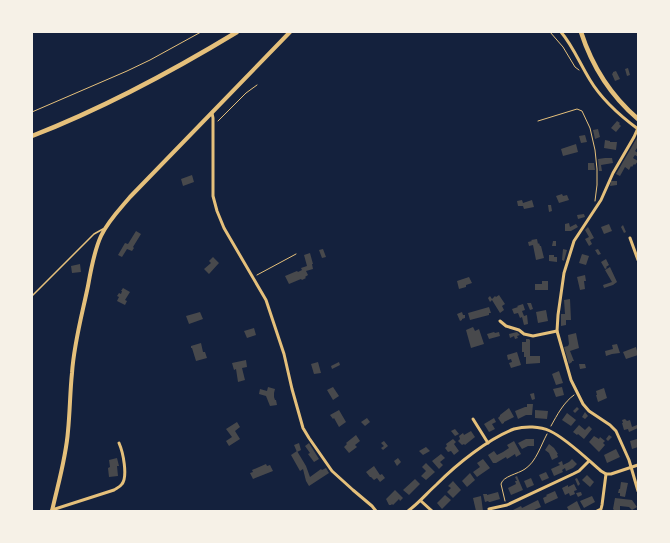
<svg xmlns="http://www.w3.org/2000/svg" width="670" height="543" viewBox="0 0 670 543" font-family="'PT Sans Narrow',sans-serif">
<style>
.building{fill:#48494c}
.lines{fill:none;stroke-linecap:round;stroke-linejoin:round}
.path{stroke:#e5c07b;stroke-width:1}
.service{stroke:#e5c07b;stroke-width:1.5}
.minor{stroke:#e5c07b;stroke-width:3}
.secondary{stroke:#e5c07b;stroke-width:4}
.primary{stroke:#e5c07b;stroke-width:4.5}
</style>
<rect width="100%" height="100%" fill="#14213d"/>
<g class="building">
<path d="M628 68 630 75 627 76 625 69Z"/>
<path d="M616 71 620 79 615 81 612 74 613 73V72Z"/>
<path d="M617 121 620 123 619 124 621 126 616 132 611 128Z"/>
<path d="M598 129 600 137 595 139 593 130Z"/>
<path d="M585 135 587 142 581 143 579 136Z"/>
<path d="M638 136V149L637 148 635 151 638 153V157L635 155 633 158 638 161 635 165 634 164 632 167 631 166 629 170 625 167 620 176 616 174Z"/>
<path d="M605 140 610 141V142H617L616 150 604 148Z"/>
<path d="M576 144 578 152 563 156 561 149Z"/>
<path d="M605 158H612L613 163 601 165 602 171H599L598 159Z"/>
<path d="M588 163H594L595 170H588Z"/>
<path d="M192 175 194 182 183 186 181 179Z"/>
<path d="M611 181H617V185L610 186Z"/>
<path d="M562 194 563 196 567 195 569 200 559 203 556 196Z"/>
<path d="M522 200 523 203 532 200 534 207 524 209 523 206H518L517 201Z"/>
<path d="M548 205H551L552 211 549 212Z"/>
<path d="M584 214 585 217 578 219 577 215Z"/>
<path d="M569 223 570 227 576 224 578 227 571 231H565V224Z"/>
<path d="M609 224 612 231 604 234 601 227Z"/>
<path d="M623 225 626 232 624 233 621 227Z"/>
<path d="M588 227 594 238 590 240 592 244 589 246 585 239 589 237 585 230Z"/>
<path d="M136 231 141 234 133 247 134 248 132 251 127 249 122 257 118 255 125 243 128 244Z"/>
<path d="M537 239 538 244 539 243 540 246H541L544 258 536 260 533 245 529 246 528 242 532 241 531 240Z"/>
<path d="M553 241H556V246H552Z"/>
<path d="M323 249 326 257 322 258 319 250Z"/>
<path d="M563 249 567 250 564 261 562 260Z"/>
<path d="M598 249 601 254 598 255 595 250Z"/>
<path d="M310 253 313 264H312L313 269 306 271 308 275 305 277 306 278 302 280 301 279 289 284 285 276 297 271 298 272 302 270 301 268 307 266 304 255Z"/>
<path d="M582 254 589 256 586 265 579 263Z"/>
<path d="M549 255H554V257H557V262L549 261Z"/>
<path d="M213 257 219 263 209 274 204 269 211 263 209 261Z"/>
<path d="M606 259 609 265 606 267 607 268 605 269 601 262Z"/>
<path d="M80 264 81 272 72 273 71 266Z"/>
<path d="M610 267 617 282 613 285 604 288 603 285 612 282 605 270Z"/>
<path d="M585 275 586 281H584L585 289 580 290 577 277Z"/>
<path d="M469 277 472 283 466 285V287L459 289 457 281Z"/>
<path d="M542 281H548V290H535V284H542Z"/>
<path d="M123 288 130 292 125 300 127 301 125 305 117 301 119 297 117 296 119 293 121 294 122 291H121Z"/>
<path d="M499 295 505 304 502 306 504 310 500 313 492 300 490 302 488 298 490 296 492 299 495 296 496 297Z"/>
<path d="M570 299 571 320H566V325L561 326V314H565L564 300Z"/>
<path d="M527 303H531L533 309 530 310Z"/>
<path d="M523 304 525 310 522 311 524 316 527 315 528 324 524 325 522 317 520 318 518 313 514 314 512 309 518 307 517 306Z"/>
<path d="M489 307 491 313H489V315L470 320 468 313Z"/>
<path d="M546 310 548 321 538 323 536 312Z"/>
<path d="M200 312 203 319 189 324 186 316Z"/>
<path d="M462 312 463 315H465V318L462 319V320L460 321 457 314Z"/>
<path d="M473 327 475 331 479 329 484 344 471 348 466 330Z"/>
<path d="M254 328 256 335 247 338 244 331Z"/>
<path d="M494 332 495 333 499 332 500 336 489 339 487 334Z"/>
<path d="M517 332 520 335 517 336 518 338 515 339 514 336 510 338 509 334Z"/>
<path d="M576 333 579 348 570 351 574 361H572V362L569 364 564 347 568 346 569 344 568 335Z"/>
<path d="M526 339H529L530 340V356H540V363L526 364V357H524V352H522V342H526Z"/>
<path d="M201 343 203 352H205L207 358 196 361 192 348H191V346Z"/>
<path d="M617 344 620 353 612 354 606 356 605 351 613 349 612 345Z"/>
<path d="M636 347 638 355 626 359 623 352Z"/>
<path d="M517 352 521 365 511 368 509 363 512 362 511 359 508 360 507 355Z"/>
<path d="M246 360 247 367 242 368 245 380 238 382 236 369 234 370 232 363Z"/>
<path d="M318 362 321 373 314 374 311 364Z"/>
<path d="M339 362 340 365 332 369 331 366Z"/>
<path d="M579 364H585L586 368 580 369Z"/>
<path d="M559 371 563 383 556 385 552 374Z"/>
<path d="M268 387 275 389 274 393V397L275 400H276L277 405 270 406 266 396 259 394 260 389 267 391Z"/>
<path d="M333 387 339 396 333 400 327 390Z"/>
<path d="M562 387 564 395 556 397 553 389Z"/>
<path d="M604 388 607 398 598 402 596 395H597L596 391Z"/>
<path d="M534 393 535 399 532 400 530 394Z"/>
<path d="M527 404H533L532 415H526L518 419 515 411 525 407H527Z"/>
<path d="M577 407 579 409 575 413 573 411Z"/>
<path d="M509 408 514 417 504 422V423L502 424 498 418 500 416V415Z"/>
<path d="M339 410 346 422 339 427 334 418 333 419 330 415Z"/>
<path d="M535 410 548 411 547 419 535 418Z"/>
<path d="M585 412 588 416 585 419 582 417Z"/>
<path d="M567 413 576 420 571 426 562 420Z"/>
<path d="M367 418 370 422 365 426 361 422Z"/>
<path d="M494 418 496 422 492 424 495 429 489 432 484 424Z"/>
<path d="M625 419 627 421 630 420 632 427 637 425 638 428 629 432 628 429 624 430 622 423H623L622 420Z"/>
<path d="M237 422 240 427 235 431 240 439 229 446 226 441 232 437 226 429Z"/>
<path d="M579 425 585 430 589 426 592 429 584 439 578 434 577 435 573 432Z"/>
<path d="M455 429 459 434 455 436 451 431Z"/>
<path d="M471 431 475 437 465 445 464 444 462 445 458 441 460 439 459 436 463 433 464 435Z"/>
<path d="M356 435 360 441 355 445 357 447 349 453 344 447 347 444 346 443Z"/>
<path d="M609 435 612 437 608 441 606 439Z"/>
<path d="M594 436 599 439 600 437 605 441 603 443 605 445 599 452 589 442Z"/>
<path d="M453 439 456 442 454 444 459 451 454 455 451 451 448 452 445 448 447 446 446 444Z"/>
<path d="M526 439H534V446H528L522 449 518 443Z"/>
<path d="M637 439H638V447L632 449 630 441Z"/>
<path d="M384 441 388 446 383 450 381 448 384 446 381 443Z"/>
<path d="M514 441 521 454 516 457 515 454 507 459 506 457 496 463H493L488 455 494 451 497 455 503 452 509 448 507 445Z"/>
<path d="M299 443 301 450 297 452 294 445Z"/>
<path d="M309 443 319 459 314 462 308 454 310 453 305 446Z"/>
<path d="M549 444 554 448 558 454H557L558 457 552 460 549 453 545 450Z"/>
<path d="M426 447 430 451 423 455 419 451Z"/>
<path d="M616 449 620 457 607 463 604 455Z"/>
<path d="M297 451 306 466 310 477 321 469 322 470 326 468 329 473 309 486 306 481 303 469 300 471 291 455Z"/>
<path d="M441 454 445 458 440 462 443 465 439 469 432 461Z"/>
<path d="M117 458 119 466H117L118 476 109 477 108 468 110 467 109 460Z"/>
<path d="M398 458 401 462 397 466 394 461Z"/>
<path d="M483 459 490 468 477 477 473 472 480 467 477 463Z"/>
<path d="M572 459 577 464 573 468 566 471 565 468 562 470 563 472 554 476 551 469 560 465 558 463 562 461 563 465 569 462Z"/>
<path d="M426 463 435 472 426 480 421 476 426 471 422 467Z"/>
<path d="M266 464 267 466 270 465 273 471 253 479 250 473 253 472 252 470Z"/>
<path d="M374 466 380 475 382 474 385 478 380 482 377 478 374 480 371 477H370L366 472Z"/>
<path d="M546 472 549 478 542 481 539 475Z"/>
<path d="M470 473 475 480 467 487 462 481Z"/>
<path d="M587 475 594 482 590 487 582 480Z"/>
<path d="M517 476 523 490 511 495 508 488 516 484 515 481H517L515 477Z"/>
<path d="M531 478 534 485 527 488 524 481Z"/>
<path d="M577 478 580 484 578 486 575 479Z"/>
<path d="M415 479 420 484 409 495 403 490Z"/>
<path d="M453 481 461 490 453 498 447 492 451 488 448 486Z"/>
<path d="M621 482 628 483 625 497 620 496V493H618L619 489H620Z"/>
<path d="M574 484 577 490 574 491 575 494 570 496 569 493 565 495 562 488 568 485V487Z"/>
<path d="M395 490 403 498 400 501 399 499 393 505 392 504 391 505H389L386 499Z"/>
<path d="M555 491 558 498 545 504 543 498 547 496 546 495Z"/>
<path d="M498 492 500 499 490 502H489L488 501 485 502 483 494H487V495Z"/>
<path d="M581 492 582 495 578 497 576 493Z"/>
<path d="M445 495 451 500 442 509 437 503Z"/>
<path d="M481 496 483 511H476L473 498Z"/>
<path d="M592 496 595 502 584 508 580 501Z"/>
<path d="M615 498 632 500 637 507 632 510 629 507 620 506V511H615L613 509Z"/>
<path d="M538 500 541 507 532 511H514L513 510 521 506 522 508Z"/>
<path d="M577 501 581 510 580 511H569L567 507Z"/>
</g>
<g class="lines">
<g class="path">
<path d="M550 32 563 47 575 67 579 70"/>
<path d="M32 112 127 71 150 60 201 32"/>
<path d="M218 121 246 93 257 85"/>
<path d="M538 121 577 109 582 111 590 128 595 150 597 169V185L595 201"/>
<path d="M257 275 296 254"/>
<path d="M551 426C557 415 564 402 574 395"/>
<path d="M505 501 501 484C503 476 518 474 525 469 536 462 541 445 547 434"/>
</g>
<path class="service" d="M32 296 94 234 103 229"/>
<g class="minor">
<path d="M561 32C573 46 580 64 590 80 602 100 619 115 638 129"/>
<path d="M212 113 213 118V196L217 211 224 228 266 300 284 354 292 389 303 428 309 438 332 471 353 490 372 506 376 511"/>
<path d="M638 128 634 137 613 173 601 200 574 241 564 273 558 315 557 331 571 380 583 404 589 411 610 425 616 431 629 460 638 491"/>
<path d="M630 238 638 260"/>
<path d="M500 321 506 326 519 330 524 334 533 336 557 331"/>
<path d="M473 419 488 443"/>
<path d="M421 501 432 511"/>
<path d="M52 510 114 490C117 488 120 487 122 484 128 476 123 452 119 443"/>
<path d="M408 511C419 503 427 493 437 484 457 464 488 439 514 429 525 426 540 426 550 431 567 439 587 459 601 471L606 474H611L638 465"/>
<path d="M490 511 489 509 507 505 573 474 579 471 589 461"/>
<path d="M597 511 601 509 602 505 606 474"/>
</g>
<path class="secondary" d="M52 511C58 484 66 458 68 431 70 411 70 392 72 373 74 343 82 315 88 286 91 269 94 251 101 236 108 221 120 209 130 197L290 32"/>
<g class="primary">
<path d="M581 32C592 66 611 96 638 119"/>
<path d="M32 136C104 108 171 72 237 32"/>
</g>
</g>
<rect width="670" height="543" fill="none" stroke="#f6f1e7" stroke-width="66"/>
</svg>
